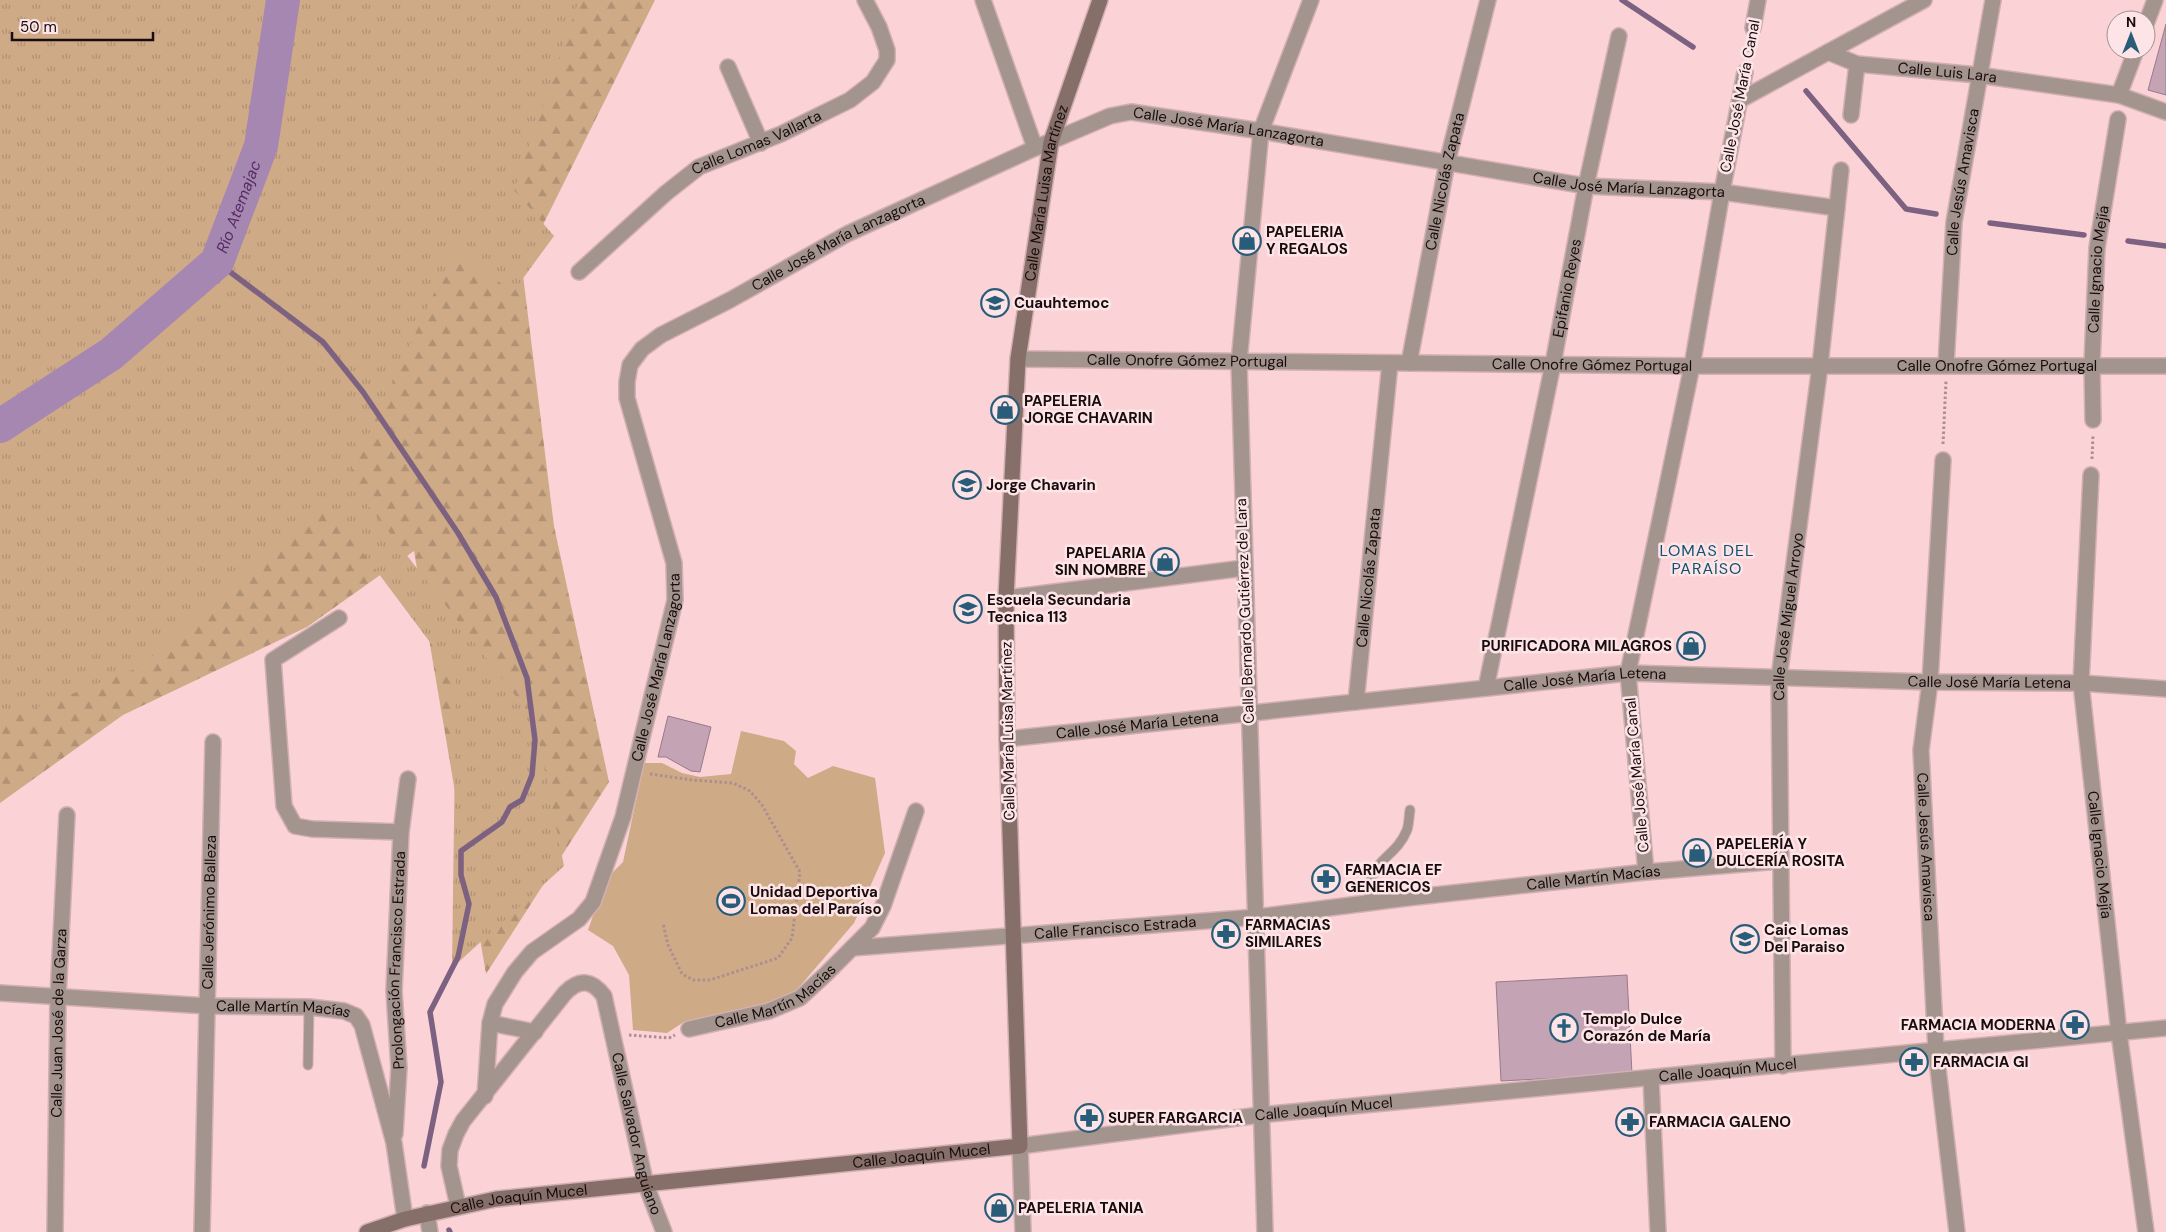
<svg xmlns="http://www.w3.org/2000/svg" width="2166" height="1232" viewBox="0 0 2166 1232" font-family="'DM Sans',sans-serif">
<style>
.forest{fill:url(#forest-firs)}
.park{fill:url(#park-tufts)}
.garden{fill:#cfaa87}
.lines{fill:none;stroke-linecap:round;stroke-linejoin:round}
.stream{stroke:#7c6280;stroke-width:5.5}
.river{stroke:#a687b1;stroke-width:34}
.building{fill:#c3a3b4;stroke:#997a8b}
.lane-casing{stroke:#d2afb3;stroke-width:11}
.street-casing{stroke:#d2afb3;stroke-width:18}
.secondary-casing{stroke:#d2afb3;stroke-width:18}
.path{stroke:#ac8e91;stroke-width:3;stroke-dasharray:2.5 2.5;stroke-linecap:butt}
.lane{stroke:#a3948e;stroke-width:9}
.street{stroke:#a3948e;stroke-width:15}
.secondary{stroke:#866f68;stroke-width:15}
.labels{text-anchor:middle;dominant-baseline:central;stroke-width:5;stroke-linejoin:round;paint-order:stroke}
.street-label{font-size:15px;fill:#190c0e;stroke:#fde5e7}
.poi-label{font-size:15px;font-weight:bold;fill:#190c0e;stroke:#fde5e7;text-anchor:start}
.water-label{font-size:16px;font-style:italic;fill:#552c62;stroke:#fde5e7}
.neighbourhood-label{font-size:16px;letter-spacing:1px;fill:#115070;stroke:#fde5e7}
</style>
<defs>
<pattern id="forest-firs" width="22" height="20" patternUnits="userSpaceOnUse" patternTransform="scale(1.25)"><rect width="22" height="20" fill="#cfaa87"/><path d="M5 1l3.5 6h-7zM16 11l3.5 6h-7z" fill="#b19173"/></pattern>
<pattern id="park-tufts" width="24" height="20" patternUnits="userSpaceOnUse" patternTransform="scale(1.25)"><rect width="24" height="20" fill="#cfaa87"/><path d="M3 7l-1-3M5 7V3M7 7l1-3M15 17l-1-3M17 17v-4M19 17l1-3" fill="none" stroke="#b19173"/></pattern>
</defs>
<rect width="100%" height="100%" fill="#fbd3d7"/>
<path class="forest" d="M0 0H655L522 267 554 526 609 782 486 974 414 551 307 627 123 715 0 803Z"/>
<path class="park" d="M0 0H579L514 190 554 236 513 292 454 250 348 479 535 721 564 866 452 968 456 677 325 502 140 667 8 719 0 727Z"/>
<path class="garden" d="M741 731 784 741 796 751 794 764 808 778 833 766 875 778 885 853 854 923 789 999 684 1022 667 1033 633 1030 629 975 613 946 588 930 606 879 623 862 644 763H662L682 773 700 777 731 774Z"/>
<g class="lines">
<g class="stream">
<path d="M1622 0 1693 47"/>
<path d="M1806 91 1906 209 1936 214"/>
<path d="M1990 223 2084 235"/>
<path d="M2128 241 2166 246"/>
<path d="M217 262 323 342 363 392 458 533 496 597 527 678 535 740 532 775 522 800 510 807 502 822 461 851V875L469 904 458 957 430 1012 441 1082 424 1166"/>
<path d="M449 1230 450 1232"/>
</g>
<path class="river" id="s1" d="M0 426 111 354 217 262 261 146 283 0"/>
</g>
<g class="building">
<path d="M2166 24V95L2148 90Z"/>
<path d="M668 716 711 727 700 772 691 771 666 757H658Z"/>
<path d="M1627 975 1632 1074 1501 1081 1496 982Z"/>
</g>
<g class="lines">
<defs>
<g id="lane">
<path d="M1369 903C1366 857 1394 862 1407 830 1409 824 1409 816 1410 810"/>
<path d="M308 1065 309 1007"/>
</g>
<g id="street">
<path d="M983 0 1035 148"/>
<path d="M2146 24 2155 0"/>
<path d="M1753 28 1758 0"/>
<path id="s2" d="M1828 52 1857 64 1978 75 2119 95 2166 112"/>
<path d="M728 67 761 143"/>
<path d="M2119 95 2136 50"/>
<path d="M1740 100 1924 0"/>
<path d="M1851 115 1857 64"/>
<path id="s3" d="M579 272 666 193 699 167 781 134 850 100 873 82 887 60V50L879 27 865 0"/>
<path id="s4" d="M1018 359 1692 366H2166"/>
<path id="s5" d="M1409 363 1447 163 1488 0"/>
<path id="s6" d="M1946 365 1954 222 1993 0"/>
<path id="s7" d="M2093 420 2092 364 2097 248 2118 119"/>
<path id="s8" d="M1943 460 1930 682 1921 750 1936 1051 1957 1232"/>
<path id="s9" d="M2091 475 2081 683 2119 1033 2146 1232"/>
<path d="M1006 598 1244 568"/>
<path d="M339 618 273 660 284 806 295 826 312 829 401 832"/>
<path id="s10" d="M1486 688 1553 364 1586 186 1619 36"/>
<path id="s11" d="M1356 702 1390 363"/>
<path id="s12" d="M1007 739 1628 673 1930 682 2081 683 2166 689"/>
<path d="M1646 872 1628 673 1692 366 1722 192 1745 72"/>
<path id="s13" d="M852 948 1257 917 1407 898 1646 872 1780 861"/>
<path id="s14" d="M0 993 208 1006 309 1007 344 1011 356 1016 362 1025 394 1143 405 1219"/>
<path d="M490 1023 535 1032"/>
<path id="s15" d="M689 1029 769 1011 800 998 826 974 872 928 883 906 916 811"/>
<path id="s16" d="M1783 1066 1779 678 1820 366 1841 170"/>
<path d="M1651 1078 1658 1232"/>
<path id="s17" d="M485 1096 490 1023 495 1004 515 972 532 952 579 919 593 902 623 817 675 600 674 563 627 398V382L630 365 642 349 661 335 730 300 847 234 1035 148 1110 116 1131 112 1261 131 1586 186 1722 192 1837 208"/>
<path id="s18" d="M395 1134 399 1068 394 991 401 832 408 779"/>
<path id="s19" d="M458 1206 449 1166 450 1150 456 1134 463 1121 565 993C580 978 592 980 604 996L646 1185 664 1232"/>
<path d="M427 1213 430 1232"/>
<path id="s20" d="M55 1232 58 997 67 815"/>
<path id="s21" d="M202 1232 213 742"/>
<path id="s22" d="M1023 1232 1020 1146 1260 1115 2166 1028"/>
<path d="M1265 1232 1239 362 1261 131 1311 0"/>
</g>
<g id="secondary">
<path id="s23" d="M367 1232 405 1219 496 1199 1020 1146 1007 739 1006 598 1018 359 1051 142 1100 0"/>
</g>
</defs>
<use href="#lane" class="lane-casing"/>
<use href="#street" class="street-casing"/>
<use href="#secondary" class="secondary-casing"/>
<g class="path">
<path d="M1748 57 1750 43"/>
<path d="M1943 444 1946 381"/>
<path d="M2092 459 2093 435"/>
<path d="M650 774 692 780 733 783 750 791 762 805 800 872 792 938 778 958 710 980H693L682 974 668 945 663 923"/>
<path d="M629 1035 669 1038 675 1035"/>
</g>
<use href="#lane" class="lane"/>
<use href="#street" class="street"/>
<use href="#secondary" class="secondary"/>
</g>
<defs>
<symbol id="shop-ring" viewBox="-11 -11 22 22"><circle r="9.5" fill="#fde5e7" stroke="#295c79" stroke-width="1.5"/><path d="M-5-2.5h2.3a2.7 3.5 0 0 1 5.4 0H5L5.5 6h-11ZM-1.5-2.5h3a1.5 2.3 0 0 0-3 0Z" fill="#295c79"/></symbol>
<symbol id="school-ring" viewBox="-11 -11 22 22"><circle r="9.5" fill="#fde5e7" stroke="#295c79" stroke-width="1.5"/><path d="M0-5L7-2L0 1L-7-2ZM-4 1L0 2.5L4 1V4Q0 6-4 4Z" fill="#295c79"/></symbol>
<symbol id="pharmacy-ring" viewBox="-11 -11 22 22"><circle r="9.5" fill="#fde5e7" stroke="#295c79" stroke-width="1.5"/><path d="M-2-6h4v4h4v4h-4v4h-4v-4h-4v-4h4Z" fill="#295c79"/></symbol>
<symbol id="stadium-ring" viewBox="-11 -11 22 22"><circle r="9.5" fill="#fde5e7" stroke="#295c79" stroke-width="1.5"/><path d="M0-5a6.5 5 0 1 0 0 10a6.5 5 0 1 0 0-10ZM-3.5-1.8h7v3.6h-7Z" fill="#295c79"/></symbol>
<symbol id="church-ring" viewBox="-11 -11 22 22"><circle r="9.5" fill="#fde5e7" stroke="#295c79" stroke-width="1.5"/><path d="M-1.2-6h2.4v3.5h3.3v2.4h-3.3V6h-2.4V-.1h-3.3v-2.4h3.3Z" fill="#295c79"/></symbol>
</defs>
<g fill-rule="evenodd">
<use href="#shop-ring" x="1231" y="225" width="32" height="32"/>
<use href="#school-ring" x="979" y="287" width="32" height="32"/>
<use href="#shop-ring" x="989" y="394" width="32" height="32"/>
<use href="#school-ring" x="951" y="469" width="32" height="32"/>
<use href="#shop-ring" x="1149" y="546" width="32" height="32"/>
<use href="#school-ring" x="952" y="593" width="32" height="32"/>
<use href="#shop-ring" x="1675" y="630" width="32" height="32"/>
<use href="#shop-ring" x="1681" y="837" width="32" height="32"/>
<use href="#pharmacy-ring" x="1310" y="863" width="32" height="32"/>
<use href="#stadium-ring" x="715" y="885" width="32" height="32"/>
<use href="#pharmacy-ring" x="1210" y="918" width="32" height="32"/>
<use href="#school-ring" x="1729" y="923" width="32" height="32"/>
<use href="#pharmacy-ring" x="2059" y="1009" width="32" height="32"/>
<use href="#church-ring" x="1548" y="1012" width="32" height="32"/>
<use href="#pharmacy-ring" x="1898" y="1046" width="32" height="32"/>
<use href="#pharmacy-ring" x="1073" y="1102" width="32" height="32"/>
<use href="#pharmacy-ring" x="1614" y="1106" width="32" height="32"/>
<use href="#shop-ring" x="983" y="1192" width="32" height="32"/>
</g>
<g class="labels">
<g class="street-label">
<text stroke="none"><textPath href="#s2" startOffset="122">Calle Luis Lara</textPath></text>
<text transform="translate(1740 96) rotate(-79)">Calle José María Canal</text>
<text stroke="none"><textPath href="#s17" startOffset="1455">Calle José María Lanzagorta</textPath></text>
<text stroke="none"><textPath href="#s3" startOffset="222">Calle Lomas Vallarta</textPath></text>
<text stroke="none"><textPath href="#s5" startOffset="185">Calle Nicolás Zapata</textPath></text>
<text stroke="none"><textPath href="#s6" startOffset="184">Calle Jesús Amavisca</textPath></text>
<text stroke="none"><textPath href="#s17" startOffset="1860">Calle José María Lanzagorta</textPath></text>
<text stroke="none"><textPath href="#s23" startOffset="1616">Calle María Luisa Martínez</textPath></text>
<text stroke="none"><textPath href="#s17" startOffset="1035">Calle José María Lanzagorta</textPath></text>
<text stroke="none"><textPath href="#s7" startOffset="151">Calle Ignacio Mejía</textPath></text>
<text stroke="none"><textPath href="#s10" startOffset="408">Epifanio Reyes</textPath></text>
<text stroke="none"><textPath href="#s4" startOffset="169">Calle Onofre Gómez Portugal</textPath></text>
<text stroke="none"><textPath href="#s4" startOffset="574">Calle Onofre Gómez Portugal</textPath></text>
<text stroke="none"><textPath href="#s4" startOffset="979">Calle Onofre Gómez Portugal</textPath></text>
<text stroke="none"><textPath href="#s11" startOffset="125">Calle Nicolás Zapata</textPath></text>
<text transform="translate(1245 611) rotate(-92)">Calle Bernardo Gutiérrez de Lara</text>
<text stroke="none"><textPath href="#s16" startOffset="450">Calle José Miguel Arroyo</textPath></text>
<text stroke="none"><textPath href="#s17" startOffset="480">Calle José María Lanzagorta</textPath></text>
<text stroke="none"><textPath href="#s12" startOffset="581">Calle José María Letena</textPath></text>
<text stroke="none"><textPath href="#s12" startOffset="986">Calle José María Letena</textPath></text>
<text stroke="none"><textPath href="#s12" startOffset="131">Calle José María Letena</textPath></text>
<text transform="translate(1008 731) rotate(-91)">Calle María Luisa Martínez</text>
<text transform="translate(1637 775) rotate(-95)">Calle José María Canal</text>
<text stroke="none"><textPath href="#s8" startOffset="388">Calle Jesús Amavisca</textPath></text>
<text stroke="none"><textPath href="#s9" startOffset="381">Calle Ignacio Mejía</textPath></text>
<text stroke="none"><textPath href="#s13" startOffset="745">Calle Martín Macías</textPath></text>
<text stroke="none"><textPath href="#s21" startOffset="320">Calle Jerónimo Balleza</textPath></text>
<text stroke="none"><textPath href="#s13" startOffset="264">Calle Francisco Estrada</textPath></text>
<text stroke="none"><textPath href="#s18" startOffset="174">Prolongación Francisco Estrada</textPath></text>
<text stroke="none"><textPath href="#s15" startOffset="94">Calle Martín Macías</textPath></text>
<text stroke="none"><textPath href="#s14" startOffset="284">Calle Martín Macías</textPath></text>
<text stroke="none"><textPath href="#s20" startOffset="209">Calle Juan José de la Garza</textPath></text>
<text stroke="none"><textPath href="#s22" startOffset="798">Calle Joaquín Mucel</textPath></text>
<text stroke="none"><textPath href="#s22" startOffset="392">Calle Joaquín Mucel</textPath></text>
<text stroke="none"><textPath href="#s19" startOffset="441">Calle Salvador Anguiano</textPath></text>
<text stroke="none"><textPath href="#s23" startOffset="561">Calle Joaquín Mucel</textPath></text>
<text stroke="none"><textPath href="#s23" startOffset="156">Calle Joaquín Mucel</textPath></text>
</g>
<g class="poi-label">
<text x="1266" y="232">PAPELERIA<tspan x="1266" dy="17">Y REGALOS</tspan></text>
<text x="1014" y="303">Cuauhtemoc</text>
<text x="1024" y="401">PAPELERIA<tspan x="1024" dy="17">JORGE CHAVARIN</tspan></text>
<text x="986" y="485">Jorge Chavarin</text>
<text x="1146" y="553" text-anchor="end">PAPELARIA<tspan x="1146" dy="17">SIN NOMBRE</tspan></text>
<text x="987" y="600">Escuela Secundaria<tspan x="987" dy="17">Tecnica 113</tspan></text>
<text x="1672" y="646" text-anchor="end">PURIFICADORA MILAGROS</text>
<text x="1716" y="844">PAPELERÍA Y<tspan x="1716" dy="17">DULCERÍA ROSITA</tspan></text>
<text x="1345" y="870">FARMACIA EF<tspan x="1345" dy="17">GENERICOS</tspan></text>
<text x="750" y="892">Unidad Deportiva<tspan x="750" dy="17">Lomas del Paraíso</tspan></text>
<text x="1245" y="925">FARMACIAS<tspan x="1245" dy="17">SIMILARES</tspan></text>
<text x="1764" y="930">Caic Lomas<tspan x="1764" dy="17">Del Paraiso</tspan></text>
<text x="1583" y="1019">Templo Dulce<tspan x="1583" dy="17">Corazón de María</tspan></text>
<text x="2056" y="1025" text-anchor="end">FARMACIA MODERNA</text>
<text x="1933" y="1062">FARMACIA GI</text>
<text x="1108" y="1118">SUPER FARGARCIA</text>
<text x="1649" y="1122">FARMACIA GALENO</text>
<text x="1018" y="1208">PAPELERIA TANIA</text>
</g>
<g class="water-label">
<text stroke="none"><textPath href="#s1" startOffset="332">Río Atemajac</textPath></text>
</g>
<g class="neighbourhood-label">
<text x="1707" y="550">LOMAS DEL<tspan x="1707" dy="18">PARAÍSO</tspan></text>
</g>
</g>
<g transform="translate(2131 35)"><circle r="24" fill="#fde5e7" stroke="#a28e90"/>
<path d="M0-4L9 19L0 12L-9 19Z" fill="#295c79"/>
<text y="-8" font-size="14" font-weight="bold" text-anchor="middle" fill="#190c0e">N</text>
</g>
<path d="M12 32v8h141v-8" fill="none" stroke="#190c0e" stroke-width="2.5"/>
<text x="20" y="32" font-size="15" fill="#190c0e" stroke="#fde5e7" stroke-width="4" paint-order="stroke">50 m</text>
</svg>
